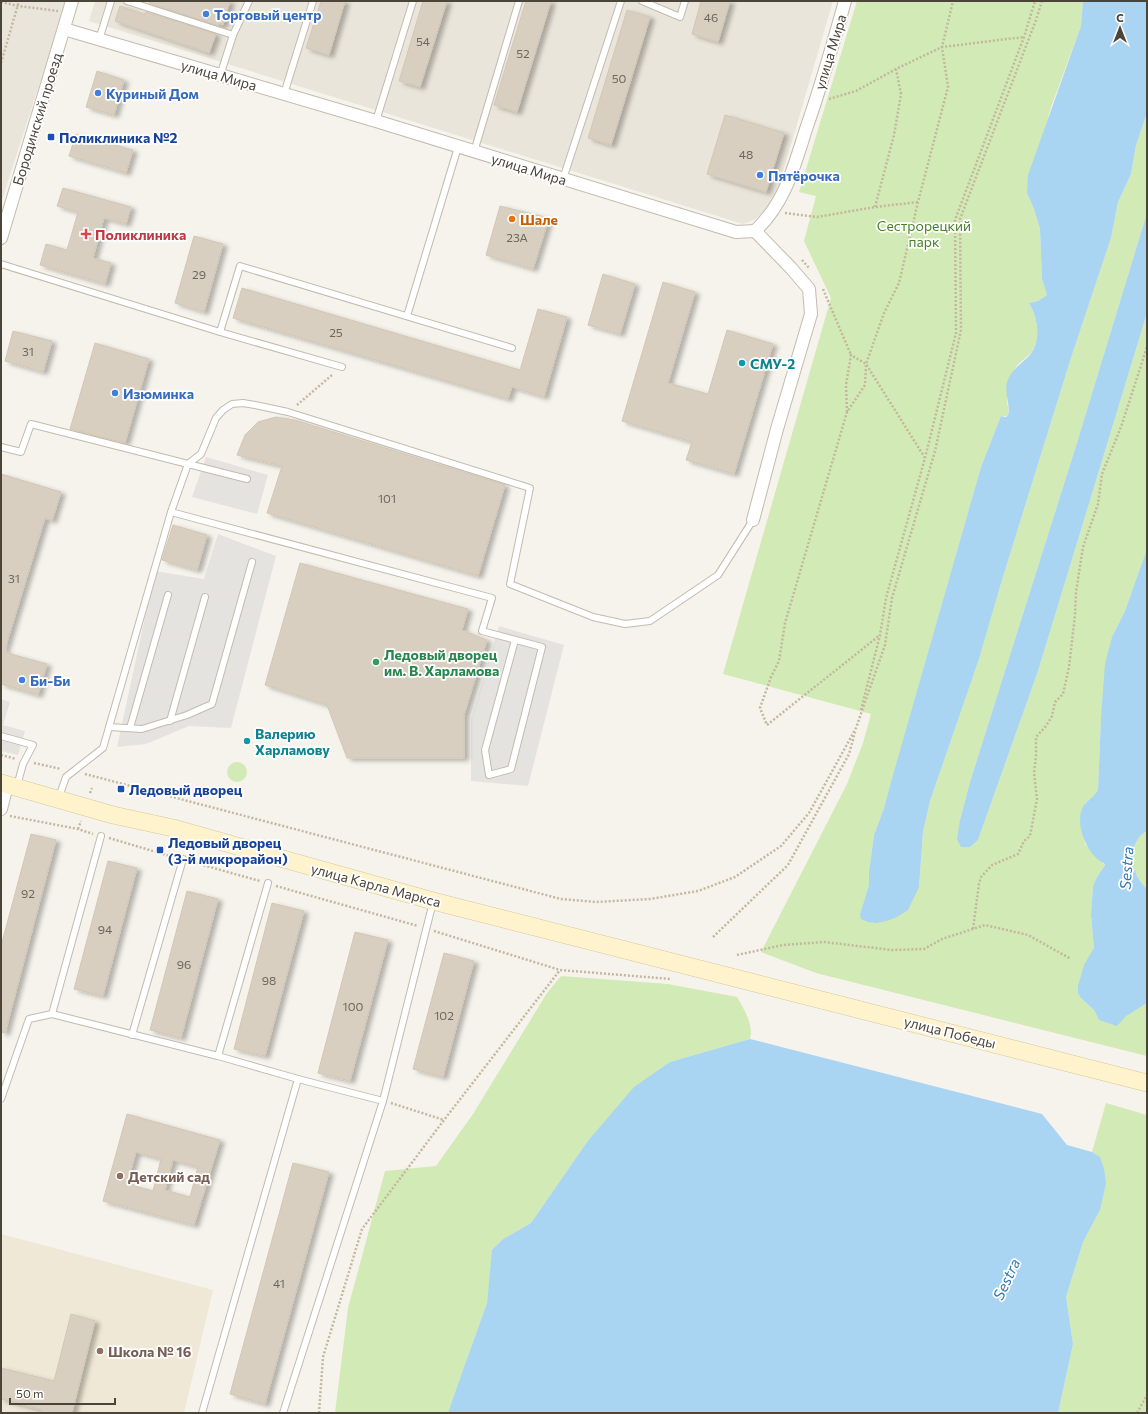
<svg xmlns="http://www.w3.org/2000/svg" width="1148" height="1414" viewBox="0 0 1148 1414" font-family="Commissioner,sans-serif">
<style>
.residential{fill:#eae5da}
.education{fill:#efe8d6}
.green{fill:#d2eab5}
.parking{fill:#e5e3e0}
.water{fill:#a9d4f2}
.building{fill:#d8cfc1;stroke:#d3c7b4;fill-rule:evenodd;filter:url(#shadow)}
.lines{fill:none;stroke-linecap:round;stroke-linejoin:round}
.lane-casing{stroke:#c2bbae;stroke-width:8}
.street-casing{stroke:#c2bbae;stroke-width:14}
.secondary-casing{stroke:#d6c79b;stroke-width:18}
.path{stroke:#c4b79f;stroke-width:2.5;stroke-dasharray:2 2;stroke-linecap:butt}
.lane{stroke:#fff;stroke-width:6}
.street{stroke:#fff;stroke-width:12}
.secondary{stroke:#fff3cd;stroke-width:17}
.shop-dot{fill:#3f7fe0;stroke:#fff;stroke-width:1.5}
.transit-dot{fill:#1a4fb4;stroke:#fff;stroke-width:1.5}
.food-dot{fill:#e8710a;stroke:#fff;stroke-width:1.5}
.health-dot{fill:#e0444e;stroke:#fff;stroke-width:1.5}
.culture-dot{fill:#0f9aa8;stroke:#fff;stroke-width:1.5}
.leisure-dot{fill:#2e9e5b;stroke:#fff;stroke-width:1.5}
.education-dot{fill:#8d6e63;stroke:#fff;stroke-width:1.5}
.labels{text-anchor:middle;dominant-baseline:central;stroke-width:3.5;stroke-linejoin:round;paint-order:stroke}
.number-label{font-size:12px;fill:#6e675b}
.shop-label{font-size:14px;font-weight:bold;fill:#366cbe;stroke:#fff;text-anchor:start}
.street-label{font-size:14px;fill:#4b4439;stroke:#fff}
.transit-label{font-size:14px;font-weight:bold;fill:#164399;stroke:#fff;text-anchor:start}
.food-label{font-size:14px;font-weight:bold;fill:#c56008;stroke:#fff;text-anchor:start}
.park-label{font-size:14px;fill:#4a7f2a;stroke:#fff}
.health-label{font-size:14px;font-weight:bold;fill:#be3a42;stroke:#fff;text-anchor:start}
.culture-label{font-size:14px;font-weight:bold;fill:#0d838f;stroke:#fff;text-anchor:start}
.leisure-label{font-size:14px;font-weight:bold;fill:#27864d;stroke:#fff;text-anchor:start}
.education-label{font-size:14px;font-weight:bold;fill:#785e54;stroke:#fff;text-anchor:start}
.water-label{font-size:15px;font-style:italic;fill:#2e7ab2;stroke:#fff}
</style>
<defs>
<filter id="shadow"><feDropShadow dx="4.5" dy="2.5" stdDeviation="2" flood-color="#0004"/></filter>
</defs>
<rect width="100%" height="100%" fill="#f6f3ec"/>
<g class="residential">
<path d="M1 1H65L51 48 1 203Z"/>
<path d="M95 1H833L778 189 769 206 756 219 743 224 89 21Z"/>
</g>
<path class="education" d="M1 1234 213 1290 184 1413H1Z"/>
<g class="green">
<path d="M857 1H1083L1081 26 1051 107 1027 193 1034 209 1040 229 1042 279 1047 295 1038 301 1029 303C1038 318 1042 341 1029 355 1024 360 1016 364 1014 371 1011 379 1008 389 1007 398 1006 404 1010 409 1008 416H1001L981 467 884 808 874 835 869 872V885L860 914 919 887 923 832 930 801 979 659 1002 580 1070 361 1111 238 1118 202 1131 174 1136 145 1147 113V213L1076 446 970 782 960 820 970 847 978 840 1038 671 1147 313V549L1125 611 1112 637 1101 717 1098 790 1095 796 1086 802 1080 819 1085 844 1105 865 1097 877 1093 886 1091 915 1094 948 1081 998 1094 1010 1099 1020 1125 1017 1147 1003V1056L816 973 761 952 847 784 863 743 871 714 723 674 831 298 804 241 816 196 799 192Z"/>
<circle cx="237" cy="772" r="10"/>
<path d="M1147 831V889C1142 884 1137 878 1135 871 1130 858 1133 837 1147 831Z"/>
<path d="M561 976 668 984 737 997C744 1010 754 1024 750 1039L670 1062 587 1142 531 1223 503 1239 493 1250 487 1303 454 1395 448 1413H335L348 1308 385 1171 436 1166 473 1114 547 993Z"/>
<path d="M1106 1103 1147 1115V1413H1058L1073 1344 1066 1297 1083 1242 1100 1210V1157L1092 1152Z"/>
</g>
<g class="parking">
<path d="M206 457 268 475 257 514 192 497Z"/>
<path d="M218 534 276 556 231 728 189 726 146 744 117 747 155 571 204 579Z"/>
<path d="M499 626 564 645 528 786 471 781V719Z"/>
<path d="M1 699 10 702 3 725 25 731 18 755 1 751Z"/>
</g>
<g class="water">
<path d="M1083 1H1147V113L1136 145 1131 174 1118 202 1111 238 1070 361 1002 580 979 659 930 801 923 832 919 887 908 910 897 917 886 921 876 923 868 922 861 919 860 914 869 885V872L874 835 884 808 893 775 981 467 1001 416 1005 417 1008 416C1011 407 1004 393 1007 382 1011 370 1021 364 1029 356 1042 341 1038 318 1029 303L1038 301 1047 295 1042 279 1040 229 1034 209 1027 193 1028 175 1081 26Z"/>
<path d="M1147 213V313L1038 671 978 840 970 847H961L957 839 960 820 970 782 1076 446Z"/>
<path d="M1147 549V831C1133 837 1130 858 1135 871 1137 878 1142 884 1147 889V1003L1125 1017 1117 1026 1099 1020 1094 1010 1081 998 1078 993V986L1084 965 1094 948 1091 915 1093 886 1097 877 1105 865 1104 863C1088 856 1075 826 1082 809 1085 801 1094 798 1098 790L1101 717 1105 664 1112 637 1125 611Z"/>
<path d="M750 1039 1042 1114 1067 1145 1092 1152 1100 1157 1104 1169 1106 1183 1100 1210 1083 1242 1066 1297 1073 1344 1058 1413H448L454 1395 487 1303 492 1250 503 1239 531 1223 587 1142 634 1087 670 1062Z"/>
</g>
<g class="building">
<path d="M150 1H230L223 25 219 24V26L149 3Z"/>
<path d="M321 1H345L329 55 306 48Z"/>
<path d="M423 1H447L420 87 399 81Z"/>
<path d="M526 1H551L517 112 494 105Z"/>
<path d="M701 1H730L718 42 692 34Z"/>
<path d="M120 6 145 15 146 12 216 34 209 53 115 21Z"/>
<path d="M627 10 650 17 611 145 588 138Z"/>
<path d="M97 71 124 80 114 115 86 107Z"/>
<path d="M725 115 784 133 766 192 707 174Z"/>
<path d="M76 134 133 150 126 173 69 156Z"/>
<path d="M63 188 131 207 126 224 104 218 93 258 111 263 105 284 40 265 46 244 67 250 78 212 57 206Z"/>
<path d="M500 206 549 218 533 269 486 255Z"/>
<path d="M194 236 223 244 204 312 175 303Z"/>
<path d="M603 274 635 284 620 334 588 325Z"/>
<path d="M663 282 695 292 668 383 708 394 727 330 773 344 734 474 686 460 692 442 622 421Z"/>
<path d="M242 288 520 370 538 309 567 317 544 397 512 387 508 399 233 318Z"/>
<path d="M13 331 52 341 43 372 5 361Z"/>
<path d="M95 343 149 359 125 443 70 429Z"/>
<path d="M276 417 295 420 505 485 478 576 267 513 282 466 237 455 245 435 258 422Z"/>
<path d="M1 474 61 492 52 521 45 518 4 652 47 664 38 695 1 684Z"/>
<path d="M173 525 207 535 197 570 162 560Z"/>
<path d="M300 563 468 609 462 630 487 640 464 715V758H347L327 705 265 685Z"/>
<path d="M31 834 56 840 5 1033 1 1032V946Z"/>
<path d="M108 861 137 868 103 996 74 989Z"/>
<path d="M187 891 218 899 181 1038 150 1030Z"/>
<path d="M272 903 304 911 265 1056 234 1049Z"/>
<path d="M355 932 388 940 350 1081 318 1073Z"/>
<path d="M444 953 474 961 443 1077 413 1069Z"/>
<path d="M127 1114 220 1140 194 1225 103 1201ZM136 1152 161 1159 153 1191 127 1184ZM173 1160 198 1167 190 1197 165 1190Z"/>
<path d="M293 1163 329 1172 265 1404 230 1394Z"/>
<path d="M71 1314 95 1321 72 1413H41L42 1410 1 1399V1368L54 1381Z"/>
</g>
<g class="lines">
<defs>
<g id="lane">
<path d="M127 1 233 35"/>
<path d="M642 1 680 17 685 1"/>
<path d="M99 40 111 1"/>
<path d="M220 76 233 35 249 1"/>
<path d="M284 94 313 1"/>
<path d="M376 121 413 1"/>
<path d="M474 152 519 1"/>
<path d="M563 179 621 1"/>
<path d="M1 264 220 332 342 367"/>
<path d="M407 316 458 147"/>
<path d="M220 332 240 266 512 348"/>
<path d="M1 447 21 452 31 424 188 464 201 454 216 418 223 410 232 404 243 403 255 405 288 412 530 488 510 584 593 617 625 624 650 621 718 575 753 520"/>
<path d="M171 512 188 464 247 479"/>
<path d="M170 721 205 597"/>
<path d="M109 727 142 729 187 715 212 704 252 562"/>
<path d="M130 728 168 595"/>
<path d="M1 736 33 745 23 764 17 786"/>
<path d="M59 797 66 777 103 748 171 512 492 598 482 631 542 647 511 769 489 775 485 750 515 640"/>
<path d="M52 1014 101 836"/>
<path d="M132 1035 183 859"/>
<path d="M218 1056 268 883"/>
<path d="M298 1079 383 1101"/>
<path d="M1 1099 29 1019 52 1014 218 1056 298 1079 202 1413"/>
<path d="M283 1413 383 1101 433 902"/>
</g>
<g id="street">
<path d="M64 29 376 121 736 232 755 231C785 203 794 167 806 129 821 87 833 44 845 1"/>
<path d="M1 238 72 1"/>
<path d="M753 520 777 429 811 314 809 289 791 268 755 231"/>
<path d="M1 809 7 785"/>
</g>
<path id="secondary" d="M1 783 113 815 173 828 433 901 1147 1083"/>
</defs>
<use href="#lane" class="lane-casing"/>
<use href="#street" class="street-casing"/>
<use href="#secondary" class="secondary-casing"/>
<g class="path">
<path d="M1 2 18 6 58 11"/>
<path d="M1 63 19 1"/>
<path d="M829 99 856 91 896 69 942 47 1024 37"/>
<path d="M875 207 894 135 901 94 896 69"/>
<path d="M785 213 817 217 875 207 918 202"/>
<path d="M802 260 809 268"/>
<path d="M823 289 851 355"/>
<path d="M297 405 332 375"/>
<path d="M847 412 846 385 851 355 866 364 865 385 847 412 785 623 779 661 771 677 760 708 767 725 880 635"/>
<path d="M925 458 866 364 884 313 899 283 918 202 948 87 942 47 953 1"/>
<path d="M861 710 880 635 886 598 925 458 956 333 955 220 1024 37 1035 1"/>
<path d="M1 755 16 759"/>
<path d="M34 763 61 769"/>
<path d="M85 774 561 899 596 902 650 899 698 891 735 877 781 846 809 813 856 728 885 645 892 598 935 451 961 330 960 219 1036 20 1042 1"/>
<path d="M90 793 92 788"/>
<path d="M10 816 78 829 93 834"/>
<path d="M78 829 81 821"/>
<path d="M109 838 173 857"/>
<path d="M192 862 260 881"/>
<path d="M276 886 418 926"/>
<path d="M973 929 979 884 981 877 992 865 1018 854 1024 841 1030 836 1037 799 1034 773 1036 756V737L1046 726 1052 716 1055 702 1063 694 1069 667 1075 615 1076 592 1083 547 1098 504 1102 474 1121 427 1147 347"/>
<path d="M434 931 560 970 671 979"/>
<path d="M713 937 788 865 849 754 855 732"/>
<path d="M737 955 783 945 824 942 892 950 924 949 942 939 985 925 1028 935 1071 959"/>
<path d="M391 1103 444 1120"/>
<path d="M319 1413 323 1357 362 1229 444 1120 560 970"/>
<path d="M1137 1413 1147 1395"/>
</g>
<use href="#lane" class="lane"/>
<use href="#street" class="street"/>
<use href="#secondary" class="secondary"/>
</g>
<g class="shop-dot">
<circle cx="206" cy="14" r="4"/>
<circle cx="98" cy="93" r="4"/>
<circle cx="760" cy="175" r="4"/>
<circle cx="115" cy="393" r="4"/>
<circle cx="22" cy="680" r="4"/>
</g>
<g class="transit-dot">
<rect x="47" y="133" width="8" height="8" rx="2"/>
<rect x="117" y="785" width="8" height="8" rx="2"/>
<rect x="156" y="846" width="8" height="8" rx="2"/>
</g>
<circle class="food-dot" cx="512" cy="219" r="4"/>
<path class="health-dot" d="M84 228h4v4h4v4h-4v4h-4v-4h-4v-4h4z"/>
<g class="culture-dot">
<circle cx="742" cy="363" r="4"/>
<circle cx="247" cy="741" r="4"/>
</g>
<circle class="leisure-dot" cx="376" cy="662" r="4"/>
<g class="education-dot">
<circle cx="120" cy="1176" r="4"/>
<circle cx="100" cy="1351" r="4"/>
</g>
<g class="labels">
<g class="number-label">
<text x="711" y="17">46</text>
<text x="423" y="41">54</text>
<text x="523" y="53">52</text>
<text x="619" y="78">50</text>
<text x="746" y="154">48</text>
<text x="517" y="237">23А</text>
<text x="199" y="274">29</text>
<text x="336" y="332">25</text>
<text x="28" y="351">31</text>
<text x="387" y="498">101</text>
<text x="14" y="578">31</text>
<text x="28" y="893">92</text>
<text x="105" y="929">94</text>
<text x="184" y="964">96</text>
<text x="269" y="980">98</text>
<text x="353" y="1006">100</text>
<text x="444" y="1015">102</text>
<text x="279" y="1283">41</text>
</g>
<g class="shop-label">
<text x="214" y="14">Торговый центр</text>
<text x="106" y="93">Куриный Дом</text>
<text x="768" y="175">Пятёрочка</text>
<text x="123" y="393">Изюминка</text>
<text x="30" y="680">Би-Би</text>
</g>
<g class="street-label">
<text transform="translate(830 52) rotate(-73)">улица Мира</text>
<text transform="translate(219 75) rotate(16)">улица Мира</text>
<text transform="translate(37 119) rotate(-73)">Бородинский проезд</text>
<text transform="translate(529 169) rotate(17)">улица Мира</text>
<text transform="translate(376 885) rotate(15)">улица Карла Маркса</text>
<text transform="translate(950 1032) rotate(14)">улица Победы</text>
</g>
<g class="transit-label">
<text x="59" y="137">Поликлиника №2</text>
<text x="129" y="789">Ледовый дворец</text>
<text x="168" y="842">Ледовый дворец<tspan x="168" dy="16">(3-й микрорайон)</tspan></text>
</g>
<g class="food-label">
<text x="520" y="219">Шале</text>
</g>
<g class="park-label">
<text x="924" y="225">Сестрорецкий<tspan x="924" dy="16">парк</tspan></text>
</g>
<g class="health-label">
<text x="95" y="234">Поликлиника</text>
</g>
<g class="culture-label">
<text x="750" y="363">СМУ-2</text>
<text x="255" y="733">Валерию<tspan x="255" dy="16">Харламову</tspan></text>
</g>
<g class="leisure-label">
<text x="384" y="654">Ледовый дворец<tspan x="384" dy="16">им. В. Харламова</tspan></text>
</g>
<g class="education-label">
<text x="128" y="1176">Детский сад</text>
<text x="108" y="1351">Школа № 16</text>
</g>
<g class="water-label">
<text transform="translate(1126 868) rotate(-86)">Sestra</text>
<text transform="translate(1006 1279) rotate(-65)">Sestra</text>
</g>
</g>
<rect width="1148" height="1414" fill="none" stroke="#4b4439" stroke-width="4"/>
<g transform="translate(1120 28)" stroke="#ffffff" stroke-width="3" paint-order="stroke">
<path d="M0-3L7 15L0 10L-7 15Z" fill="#4b4439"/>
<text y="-6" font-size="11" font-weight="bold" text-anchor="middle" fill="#4b4439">С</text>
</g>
<path d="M10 1398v6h105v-6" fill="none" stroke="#4b4439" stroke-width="2"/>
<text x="16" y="1398" font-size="12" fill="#4b4439" stroke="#ffffff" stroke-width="3" paint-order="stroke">50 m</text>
</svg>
